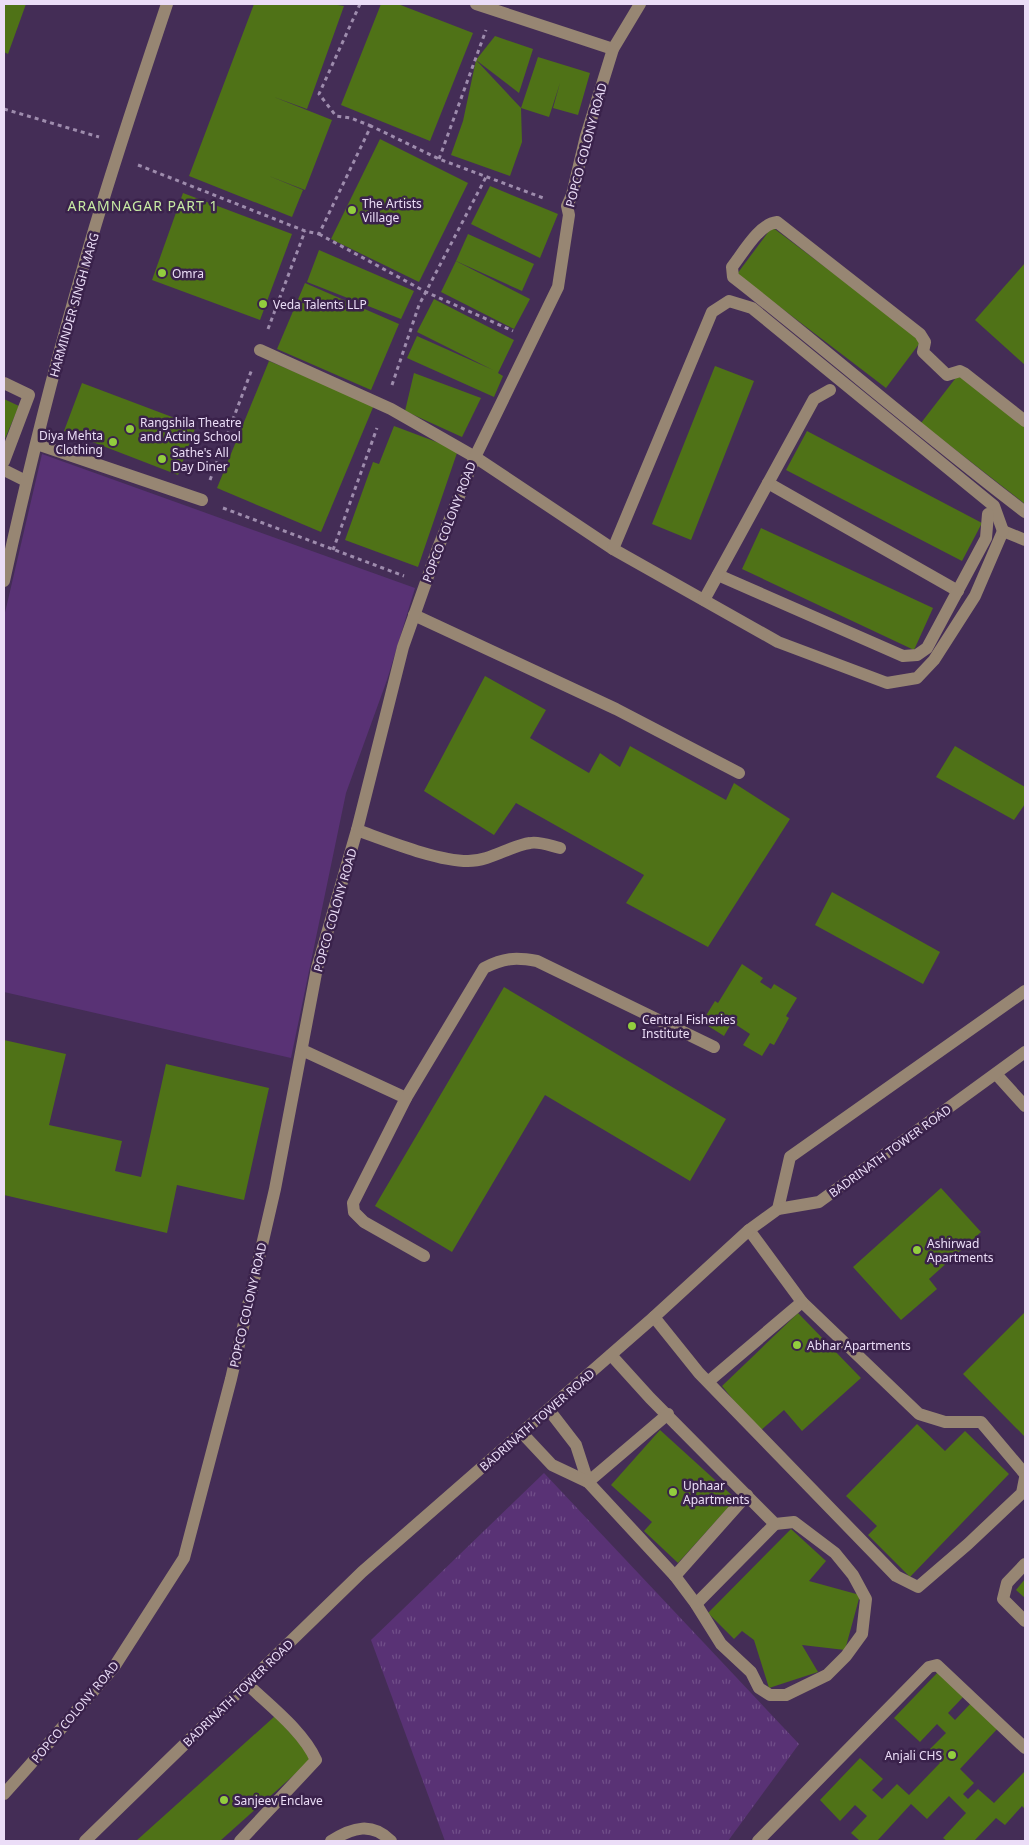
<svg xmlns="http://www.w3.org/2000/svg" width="1029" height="1845" viewBox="0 0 1029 1845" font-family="'Noto Sans',sans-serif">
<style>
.grass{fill:url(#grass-tufts)}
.park{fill:#593275}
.building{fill:#4f7217}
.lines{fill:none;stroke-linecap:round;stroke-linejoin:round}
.path{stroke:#9e8cad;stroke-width:3;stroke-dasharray:4 4;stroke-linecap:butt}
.minor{stroke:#978673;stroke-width:12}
.poi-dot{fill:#92cd3e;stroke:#3a224b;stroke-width:2}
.labels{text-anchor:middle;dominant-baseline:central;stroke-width:5;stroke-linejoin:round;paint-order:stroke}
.street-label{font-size:12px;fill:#ebddf7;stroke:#3a224b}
.poi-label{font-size:12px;fill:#ebddf7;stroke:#3a224b;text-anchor:start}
.neighbourhood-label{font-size:14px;letter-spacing:1px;fill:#c7eaa3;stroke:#3a224b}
</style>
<defs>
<pattern id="grass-tufts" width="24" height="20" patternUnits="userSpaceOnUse" patternTransform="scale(1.25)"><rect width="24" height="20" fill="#593275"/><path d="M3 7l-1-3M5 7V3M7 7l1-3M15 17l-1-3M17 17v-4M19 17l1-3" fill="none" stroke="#714f89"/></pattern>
</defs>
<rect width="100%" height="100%" fill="#442d56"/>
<path class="grass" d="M544 1473 799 1744 728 1841H445L371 1640Z"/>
<path class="park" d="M42 454 415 588 387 680 346 793 291 1058 4 992V617Z"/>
<g class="building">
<path d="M4 4H26L8 54 4 52Z"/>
<path d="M254 4H331L344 6 307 109 274 97 332 120 305 190 269 176 303 190 292 217 189 176Z"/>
<path d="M381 4H398L473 33 430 141 341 105Z"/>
<path d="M495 36 533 49 519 93 476 60Z"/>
<path d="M538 57 590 73 578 115 553 108 560 83 549 117 521 108Z"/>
<path d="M476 60 521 108 522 142 510 176 451 155 463 121Z"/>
<path d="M380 139 468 183 419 282 331 239Z"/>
<path d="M490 186 558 214 540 258 471 224Z"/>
<path d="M183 193 292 234 260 320 152 280Z"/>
<path d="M772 227 922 340 886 388 737 274Z"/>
<path d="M468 234 534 264 522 291 456 261Z"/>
<path d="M319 250 414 291 401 319 307 282Z"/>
<path d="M456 261 530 299 514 329 441 292Z"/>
<path d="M1025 263V365L975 320Z"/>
<path d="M305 283 399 324 371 390 277 349Z"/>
<path d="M434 299 514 340 498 373 503 376 494 397 407 358 417 336 493 370 417 332Z"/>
<path d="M269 361 374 405 321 532 217 488Z"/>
<path d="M715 366 754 381 691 540 652 524Z"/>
<path d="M414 373 481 398 462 437 405 411Z"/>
<path d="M958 375 1025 427V504L921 423Z"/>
<path d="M82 383 196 426 178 475 64 431Z"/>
<path d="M4 399 19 406 4 441Z"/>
<path d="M394 426 458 450 418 567 345 540 373 462 379 464Z"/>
<path d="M807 431 982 523 962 561 786 470Z"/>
<path d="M761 528 933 608 914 650 742 569Z"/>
<path d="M485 676 546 710 530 738 589 773 600 753 620 767 630 746 726 800 734 783 790 819 708 947 626 903 644 875 516 803 494 835 424 791Z"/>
<path d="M955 746 1025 787V804L1014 820 936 777Z"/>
<path d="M832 892 940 952 923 984 815 925Z"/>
<path d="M742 964 763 978 760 982 771 989 774 984 797 998 786 1016 789 1018 774 1045 770 1043 762 1056 743 1045 750 1034 732 1022 724 1036 702 1022 715 1001 718 1003Z"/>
<path d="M504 987 726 1119 690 1181 545 1095 452 1252 375 1206Z"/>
<path d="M4 1040 66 1054 49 1125 122 1141 115 1171 141 1177 166 1064 269 1088 244 1200 177 1185 167 1233 4 1195Z"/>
<path d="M941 1188 981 1232 929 1279 937 1289 901 1320 853 1267Z"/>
<path d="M1025 1312V1437L963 1374Z"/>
<path d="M798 1313 861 1378 802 1431 784 1410 759 1432 722 1386Z"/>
<path d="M917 1424 945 1451 965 1431 1009 1474 910 1577 868 1535 877 1526 846 1496Z"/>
<path d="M660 1430 736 1499 678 1563 644 1531 652 1522 611 1485Z"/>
<path d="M791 1529 826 1561 809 1581 860 1595 845 1650 802 1645 818 1672 769 1688 754 1640 742 1631 734 1639 708 1613Z"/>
<path d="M1025 1579V1598L1016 1590Z"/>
<path d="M938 1672 964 1696 948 1713 955 1720 972 1702 999 1727 960 1769 974 1783 963 1794 968 1799 978 1789 994 1803 1025 1771V1809L1022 1806 1005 1825 996 1818 974 1841H947L943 1838 966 1813 949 1796 927 1819 911 1804 877 1841H860L851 1833 867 1816 855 1805 840 1821 820 1800 860 1758 883 1779 872 1790 882 1799 897 1784 909 1795 940 1763 928 1751 946 1733 937 1724 920 1742 894 1718Z"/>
<path d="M275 1716 313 1758 220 1841H136Z"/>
</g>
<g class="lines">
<g class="path">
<path d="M360 4 319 94 336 116 351 118 371 126"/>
<path d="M4 109 99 137"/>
<path d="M439 159 486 30"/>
<path d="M138 165 305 231 319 234 371 126 439 159 546 199"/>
<path d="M319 234 426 292 513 331"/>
<path d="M268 329 305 231"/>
<path d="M392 385 419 305 486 177"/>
<path d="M210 480 252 369"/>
<path d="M223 508 404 576"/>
<path d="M333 550 377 428"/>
</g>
<g class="minor">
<path d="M476 4 613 49"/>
<path d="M260 350 391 409 475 457 613 549 778 642 887 683 917 678 934 660 975 596 1003 531 1025 540"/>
<path d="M4 383 29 395 4 461"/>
<path d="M1025 421 964 373 960 371 947 375 923 352 925 342 920 334 777 222C759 224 743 253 732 267L733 277 742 284C837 359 929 439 1025 512"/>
<path d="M37 444 202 500"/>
<path d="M4 470 26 481"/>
<path d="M768 483 958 591"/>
<path d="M613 549 712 312 729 301 752 308 994 506 1003 531"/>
<path d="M718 575 903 656 917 655 927 648 986 538 988 514"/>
<path d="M4 581C27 476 53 371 83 268 108 179 138 91 167 4"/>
<path d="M704 600 814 399 830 390"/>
<path d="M414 615 616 709 739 773"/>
<path d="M357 830C388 841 437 861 468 861 491 861 509 846 530 843 539 841 551 846 560 848"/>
<path d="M302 1050 406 1098"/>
<path d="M996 1074 1025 1106"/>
<path d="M778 1209 790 1157 1025 991"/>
<path d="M749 1230 802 1302 919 1414 945 1422H981L1025 1474"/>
<path d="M424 1256 364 1222 354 1212 353 1203 406 1098 484 968C504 958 515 957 537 961L714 1047"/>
<path d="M654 1317 699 1373 896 1576 918 1587 968 1544 1022 1493 1025 1478"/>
<path d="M709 1381 802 1302"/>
<path d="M549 1410 576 1445 588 1482"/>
<path d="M522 1433 552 1465 588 1482 675 1576 696 1604 721 1644 751 1672 759 1688 770 1695H786L827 1675 846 1656 862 1634 866 1599 853 1575 835 1553 794 1522 775 1524 650 1398 611 1355"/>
<path d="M588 1482 668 1414"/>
<path d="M1025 1564 1007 1583 1003 1599 1025 1621"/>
<path d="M675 1576 747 1495"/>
<path d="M696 1604 775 1524"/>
<path d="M4 1794 29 1766 114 1667 184 1558 231 1379 275 1189 317 968 357 830 403 647 438 548 475 457 558 287 569 215 567 206 572 195 586 136 613 49 640 4"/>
<path d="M85 1841 362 1572 654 1317 749 1230 778 1209 819 1202 1025 1052"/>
<path d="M240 1841 316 1760C303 1731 270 1706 247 1684"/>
<path d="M331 1841C353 1827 372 1822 391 1841"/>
<path d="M758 1841 929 1667 937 1665 1025 1748"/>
</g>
</g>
<g class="poi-dot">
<circle cx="352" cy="210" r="5"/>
<circle cx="162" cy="273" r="5"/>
<circle cx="263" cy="304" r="5"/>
<circle cx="130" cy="429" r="5"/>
<circle cx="113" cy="442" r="5"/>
<circle cx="162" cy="459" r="5"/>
<circle cx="632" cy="1026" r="5"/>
<circle cx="917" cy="1250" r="5"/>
<circle cx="797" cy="1345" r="5"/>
<circle cx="673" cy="1492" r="5"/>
<circle cx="952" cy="1755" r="5"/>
<circle cx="224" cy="1800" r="5"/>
</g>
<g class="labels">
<g class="street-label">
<text transform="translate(586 145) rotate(-75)">POPCO COLONY ROAD</text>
<text transform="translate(74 305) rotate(-74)">HARMINDER SINGH MARG</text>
<text transform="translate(449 522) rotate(-69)">POPCO COLONY ROAD</text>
<text transform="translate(335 910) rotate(-74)">POPCO COLONY ROAD</text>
<text transform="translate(890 1151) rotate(-36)">BADRINATH TOWER ROAD</text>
<text transform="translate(248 1305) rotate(-77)">POPCO COLONY ROAD</text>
<text transform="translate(537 1420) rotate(-41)">BADRINATH TOWER ROAD</text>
<text transform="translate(238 1693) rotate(-44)">BADRINATH TOWER ROAD</text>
<text transform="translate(75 1712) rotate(-50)">POPCO COLONY ROAD</text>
</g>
<g class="poi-label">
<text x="362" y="203">The Artists<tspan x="362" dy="14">Village</tspan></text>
<text x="172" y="273">Omra</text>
<text x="273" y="304">Veda Talents LLP</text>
<text x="140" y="422">Rangshila Theatre<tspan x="140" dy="14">and Acting School</tspan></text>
<text x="103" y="435" text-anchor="end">Diya Mehta<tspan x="103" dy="14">Clothing</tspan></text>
<text x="172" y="452">Sathe's All<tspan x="172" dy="14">Day Diner</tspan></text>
<text x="642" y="1019">Central Fisheries<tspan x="642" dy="14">Institute</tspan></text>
<text x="927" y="1243">Ashirwad<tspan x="927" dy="14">Apartments</tspan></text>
<text x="807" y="1345">Abhar Apartments</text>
<text x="683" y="1485">Uphaar<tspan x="683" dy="14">Apartments</tspan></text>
<text x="942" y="1755" text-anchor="end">Anjali CHS</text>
<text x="234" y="1800">Sanjeev Enclave</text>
</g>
<g class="neighbourhood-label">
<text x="143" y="205">ARAMNAGAR PART 1</text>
</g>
</g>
<rect width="1029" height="1845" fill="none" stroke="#ebddf7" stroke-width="10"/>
</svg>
